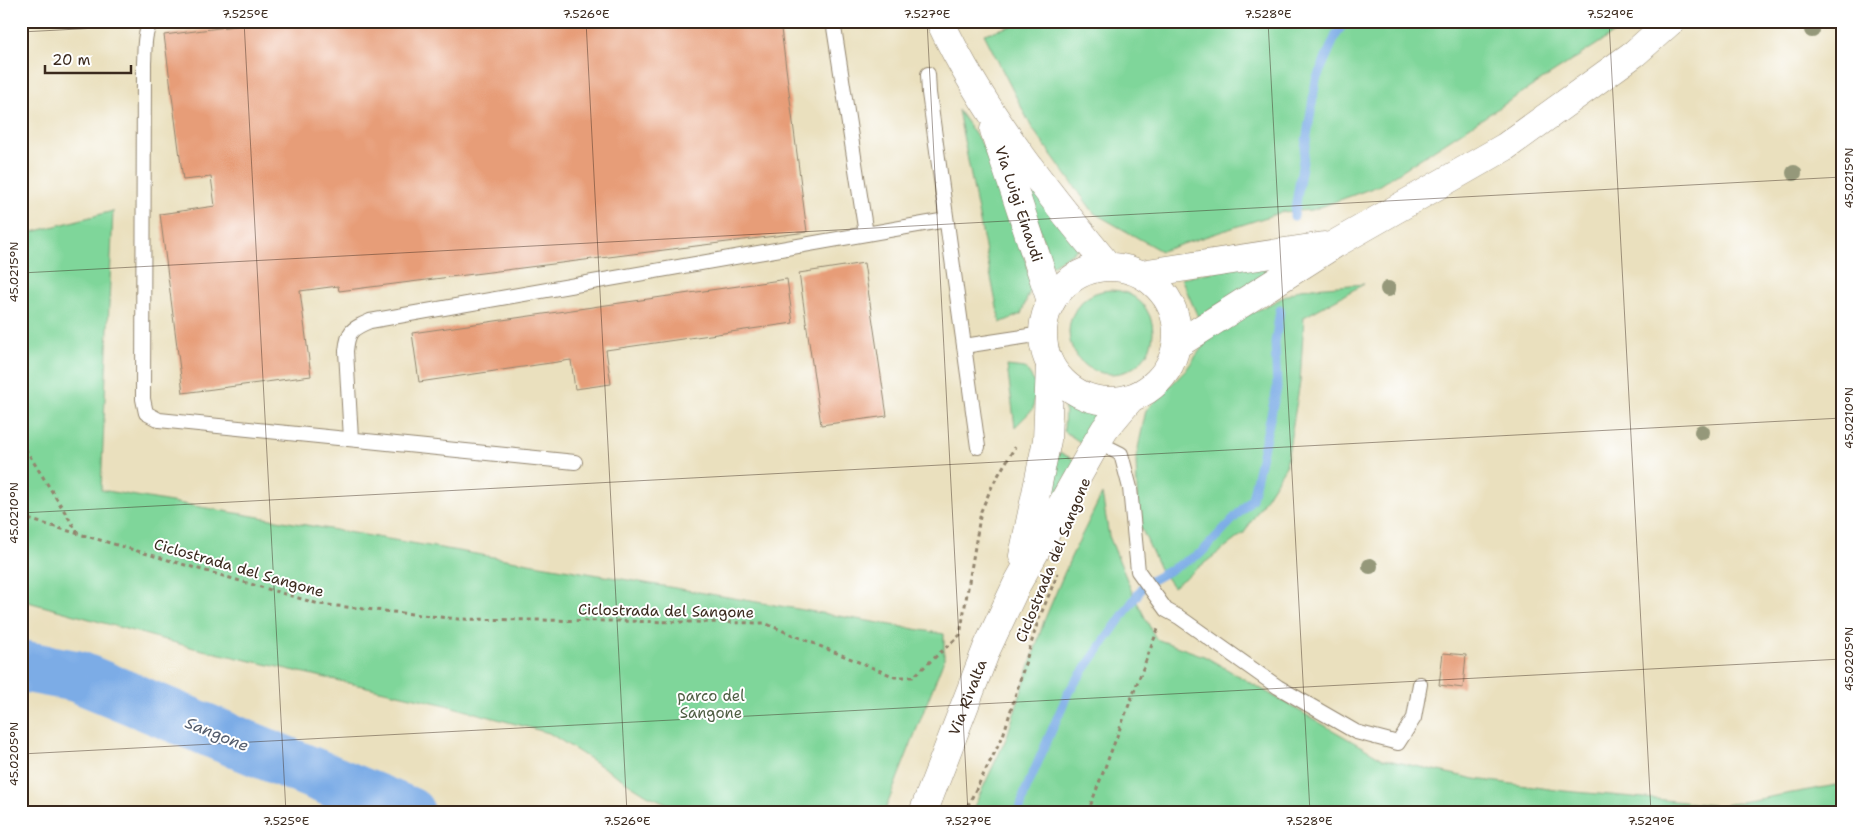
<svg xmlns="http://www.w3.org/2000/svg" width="1863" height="834" viewBox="0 0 1863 834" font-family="'Shantell Sans',sans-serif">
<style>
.green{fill:#7fd69a;stroke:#5d805c}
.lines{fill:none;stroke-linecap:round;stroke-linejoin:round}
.stream{stroke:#7bace6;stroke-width:9}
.river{stroke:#7bace6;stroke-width:52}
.building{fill:#e79d78}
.lane-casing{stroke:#92856e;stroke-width:16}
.secondary-casing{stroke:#92856e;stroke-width:29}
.path{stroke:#92856e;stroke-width:3;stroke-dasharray:4 4;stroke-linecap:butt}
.lane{stroke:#fff;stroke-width:14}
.secondary{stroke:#fff;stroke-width:28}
.tree{fill:#95987a}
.ticks{fill:none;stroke:#3b2a1e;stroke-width:1;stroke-opacity:0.45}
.labels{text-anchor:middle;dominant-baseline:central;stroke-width:4;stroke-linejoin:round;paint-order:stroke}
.street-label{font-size:15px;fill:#3b2a1e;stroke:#fff}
.park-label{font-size:15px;fill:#4f5e43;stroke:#fff}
.water-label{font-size:16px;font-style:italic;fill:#555e6e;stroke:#fff}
.neatline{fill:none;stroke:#3b2a1e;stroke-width:2}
.ticks-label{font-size:12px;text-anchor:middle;fill:#3b2a1e}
</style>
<rect width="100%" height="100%" fill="#fff"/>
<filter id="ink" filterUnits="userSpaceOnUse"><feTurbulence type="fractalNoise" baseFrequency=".02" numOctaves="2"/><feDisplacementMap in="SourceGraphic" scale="10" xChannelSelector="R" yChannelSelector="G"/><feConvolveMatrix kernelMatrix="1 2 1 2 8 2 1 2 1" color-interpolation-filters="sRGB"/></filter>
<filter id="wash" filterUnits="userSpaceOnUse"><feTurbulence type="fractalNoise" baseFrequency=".0096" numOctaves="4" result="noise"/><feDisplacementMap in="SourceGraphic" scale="20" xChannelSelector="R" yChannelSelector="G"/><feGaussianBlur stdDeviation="1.12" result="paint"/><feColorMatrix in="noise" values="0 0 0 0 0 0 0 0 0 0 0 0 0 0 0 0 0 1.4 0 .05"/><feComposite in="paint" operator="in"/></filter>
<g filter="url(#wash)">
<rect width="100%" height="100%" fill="#eae0be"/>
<g class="green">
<path d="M1029 21H1633L1378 186 1312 210 1282 212 1161 251 1094 213 1032 128 984 34Z"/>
<path d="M958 110 982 144 1010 215 1026 263 1031 288 1021 314 1000 323Z"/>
<path d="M1019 166 1079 248 1052 266Z"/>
<path d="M113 211 101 490 944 634V659L884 813H690L647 795 549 733 442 704 194 648 21 600V235Z"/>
<path d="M1304 254 1198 317 1181 278Z"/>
<path d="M1364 284 1304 317 1300 382 1286 466 1244 533 1173 587 1160 569 1138 521 1136 458 1146 410 1186 370 1212 333 1300 289Z"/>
<circle cx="1111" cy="332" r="42"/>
<path d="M1007 366 1025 368 1036 384 1033 409 1015 427Z"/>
<path d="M1065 405 1101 417 1084 445 1064 431Z"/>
<path d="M1059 452 1077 461 1040 520Z"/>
<path d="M1102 494 1109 536 1132 592 1156 639 1204 656 1383 759 1475 779 1564 791 1656 799 1719 806 1842 784V813H971L1006 739 1044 621 1071 557Z"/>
</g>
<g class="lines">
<g class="stream">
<path d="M1294 216 1316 80 1336 35 1345 21"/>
<path d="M1019 813 1024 794 1069 691 1145 584 1201 553 1252 499 1277 388 1275 343 1280 310"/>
</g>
<path class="river" d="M21 666 76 676 409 813"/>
</g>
<g id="blocks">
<g class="building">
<path d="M274 21H780L807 232 339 291 338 286 300 291 311 376 183 393 160 214 215 206 211 177 183 180 164 35Z"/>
<path d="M864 263 887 416 821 425 799 273Z"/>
<path d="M787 279 793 323 606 350 611 384 575 389 571 360 419 382 412 333Z"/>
<path d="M1443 653 1466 655 1463 688 1439 685Z"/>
</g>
</g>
</g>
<g filter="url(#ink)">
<use href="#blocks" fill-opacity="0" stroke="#92856e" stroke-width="1"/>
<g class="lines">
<defs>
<g id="lane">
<path d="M152 21C143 33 145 49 144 63L143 399 146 413 159 420 575 462"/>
<path d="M833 21 866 234"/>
<path d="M928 74 929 93 978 447"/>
<path d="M964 346 1042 334"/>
<path d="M351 439 346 351C348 331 351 329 370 321L946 220"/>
<path d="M1097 442 1121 454 1130 488 1138 571 1166 610 1179 617 1278 687 1356 732 1398 743 1414 718 1420 684"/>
</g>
<g id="secondary">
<path d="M940 21C982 111 1045 190 1108 266"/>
<path id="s1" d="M994 130 1051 301"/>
<circle cx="1110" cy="334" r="67"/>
<path d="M1141 274 1324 246"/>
<path d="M1178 344 1335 244 1505 147 1635 53 1671 21"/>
<path d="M1023 556 1047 440 1050 365"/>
<path id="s2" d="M923 813 987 648 1017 584 1097 442 1105 429 1131 398"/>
</g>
</defs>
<use href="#lane" class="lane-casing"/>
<use href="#secondary" class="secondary-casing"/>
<g class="path">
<path d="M21 442 78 533"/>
<path d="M21 517 319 604 458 619 764 623 895 677H913L960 635 981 511 993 484 1015 447"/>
<path d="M964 813 1003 736 1038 621 1058 573"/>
<path d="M1091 813V804L1158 629"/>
</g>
<use href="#lane" class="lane"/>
<use href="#secondary" class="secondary"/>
</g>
<g class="tree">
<circle cx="1812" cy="30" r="8"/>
<circle cx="1794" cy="173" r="8"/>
<circle cx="1388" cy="289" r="8"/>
<circle cx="1702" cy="432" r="8"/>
<circle cx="1370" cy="566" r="8"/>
</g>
</g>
<path class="ticks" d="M244 21 286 813M586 21 627 813M927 21 968 813M1268 21 1310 813M1609 21 1651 813M21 32 231 21M21 273 1842 177M21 513 1842 418M21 754 1842 659"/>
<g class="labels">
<g class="street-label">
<text stroke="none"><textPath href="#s1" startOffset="78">Via Luigi Einaudi</textPath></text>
<text transform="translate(1053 560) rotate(-68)">Ciclostrada del Sangone</text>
<text transform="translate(239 568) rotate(16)">Ciclostrada del Sangone</text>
<text transform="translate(666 611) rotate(1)">Ciclostrada del Sangone</text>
<text stroke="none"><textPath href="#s2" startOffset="124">Via Rivalta</textPath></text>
</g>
<g class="park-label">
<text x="711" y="696">parco del<tspan x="711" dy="17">Sangone</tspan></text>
</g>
<g class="water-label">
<text transform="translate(217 734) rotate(22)">Sangone</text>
</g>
</g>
<rect width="1863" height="834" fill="none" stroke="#fff" stroke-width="55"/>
<path d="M45 65v8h86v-8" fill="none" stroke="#3b2a1e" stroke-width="2.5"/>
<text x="52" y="65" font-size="15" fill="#3b2a1e" stroke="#ffffff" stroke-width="4" paint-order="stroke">20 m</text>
<rect x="28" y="28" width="1808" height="778" class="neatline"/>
<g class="ticks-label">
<text x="245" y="18">7.525°E</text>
<text x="586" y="18">7.526°E</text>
<text x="927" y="18">7.527°E</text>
<text x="1268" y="18">7.528°E</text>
<text x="1610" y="18">7.529°E</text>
<text transform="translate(1849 178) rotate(-90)" y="4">45.0215°N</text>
<text transform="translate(14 272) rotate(-90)" y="4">45.0215°N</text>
<text transform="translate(1849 418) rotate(-90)" y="4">45.0210°N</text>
<text transform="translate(14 513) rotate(-90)" y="4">45.0210°N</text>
<text transform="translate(1849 659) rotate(-90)" y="4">45.0205°N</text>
<text transform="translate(14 754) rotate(-90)" y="4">45.0205°N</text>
<text x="286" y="825">7.525°E</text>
<text x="627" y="825">7.526°E</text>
<text x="968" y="825">7.527°E</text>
<text x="1309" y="825">7.528°E</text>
<text x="1651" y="825">7.529°E</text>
</g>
</svg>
